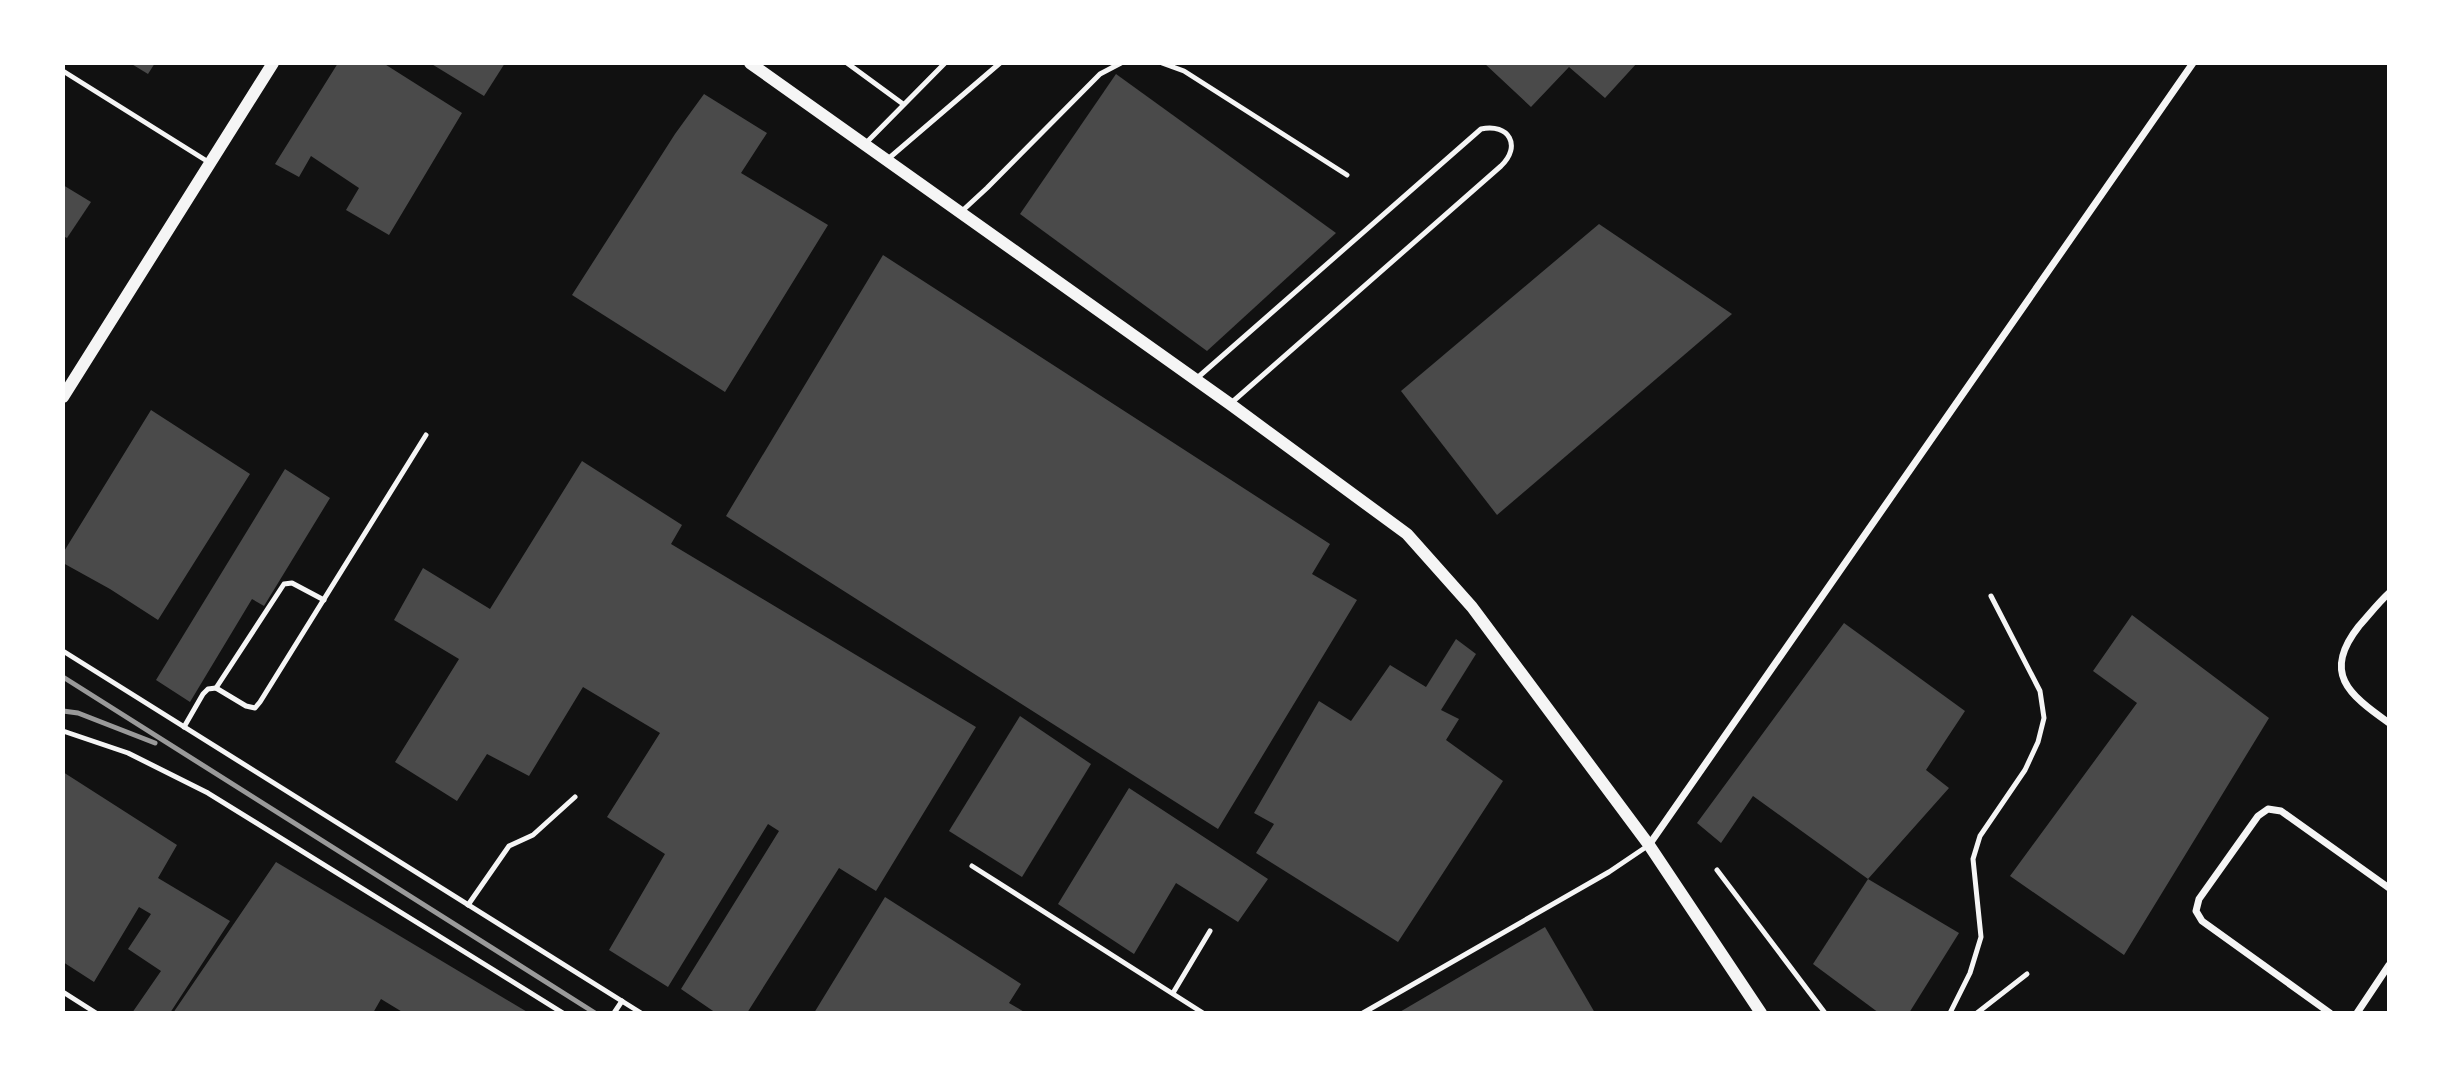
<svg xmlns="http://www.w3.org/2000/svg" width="2452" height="1076" viewBox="0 0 2452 1076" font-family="'Roboto Condensed',sans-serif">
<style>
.building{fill:#4a4a4a}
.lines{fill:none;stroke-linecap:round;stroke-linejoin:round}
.service{stroke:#f5f5f5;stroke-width:5}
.minor{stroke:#f5f5f5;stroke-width:7}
.tertiary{stroke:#f5f5f5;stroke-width:12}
.rail{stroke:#9a9a9a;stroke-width:5}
</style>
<rect width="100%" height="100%" fill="#111"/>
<g class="building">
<path d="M130 63H155L148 74Z"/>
<path d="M338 63H383L462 113 389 235 346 210 359 188 311 156 299 177 275 164Z"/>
<path d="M430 63H505L484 96Z"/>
<path d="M1484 63H1637L1605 98 1569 67 1531 107Z"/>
<path d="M1116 74 1336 233 1207 351 1020 214Z"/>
<path d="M704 94 767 133 741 173 828 225 725 392 572 295 675 134Z"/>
<path d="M63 185 91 202 67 238 63 236Z"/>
<path d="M1599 224 1732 314 1497 515 1401 391Z"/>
<path d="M883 255 1330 544 1312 574 1357 600 1218 829 726 516Z"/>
<path d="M151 410 250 474 158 620 110 589 63 563V553Z"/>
<path d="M582 461 682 525 671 544 976 727 876 891 839 868 747 1013H716L681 989 779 831 768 824 668 987 609 950 665 854 607 817 660 733 583 687 529 776 487 754 457 801 395 762 459 659 394 620 423 568 490 609Z"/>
<path d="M285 469 330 498 264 606 252 599 190 702 156 680Z"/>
<path d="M2132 615 2269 718 2124 955 2010 876 2137 703 2093 671Z"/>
<path d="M1844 623 1965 711 1926 770 1949 788 1868 879 1753 796 1721 843 1697 823Z"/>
<path d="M1456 639 1476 654 1441 710 1459 719 1446 740 1503 781 1398 942 1256 853 1274 824 1254 813 1319 701 1351 721 1390 665 1426 687Z"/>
<path d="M1020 716 1091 764 1022 877 949 831Z"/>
<path d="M63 772 177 845 158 878 230 921 170 1013H132L161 971 128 949 151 914 139 907 94 982 63 962Z"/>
<path d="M1129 788 1268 879 1238 922 1176 883 1134 954 1058 904Z"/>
<path d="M276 862 529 1013H404L381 999 373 1013H173Z"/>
<path d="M1868 879 1959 933 1909 1013H1879L1813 964Z"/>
<path d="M885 897 1021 984 1009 1003 1026 1013H814Z"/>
<path d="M1545 927 1595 1013H1398Z"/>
</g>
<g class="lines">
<g class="service">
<path d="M847 63 903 104"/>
<path d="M1162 63 1184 71 1347 175"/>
<path d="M63 71 210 163"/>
<path d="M865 144 945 63"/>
<path d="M888 159 1000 63"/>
<path d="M961 212 987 188 1100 74 1121 63"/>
<path d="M1196 379 1481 129C1509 123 1522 146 1501 166L1230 404"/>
<path d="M63 651 641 1013"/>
<path d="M216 688 284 584 292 583 324 600"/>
<path d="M184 727 203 694 208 689 216 688 246 706 255 708 260 702 426 435"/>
<path d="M63 731 128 753 208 793 563 1013"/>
<path d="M972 866 1203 1013"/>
<path d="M1717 870 1825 1013"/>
<path d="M468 905 509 846 533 835 575 797"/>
<path d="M63 992 96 1013"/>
<path d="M1173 993 1210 931"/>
<path d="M614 1013 622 1001"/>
<path d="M1363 1013 1609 872 1649 845"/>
<path d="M1950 1013 1970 973 1981 937 1973 859 1980 836 2025 770 2038 742 2044 718 2040 691 1991 596"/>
<path d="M1977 1013 2027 974"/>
</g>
<g class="minor">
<path d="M2389 593C2378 603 2369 615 2359 626 2322 673 2348 694 2389 723"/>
<path d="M1649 845 2193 63"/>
<path d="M2330 1013 2202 921 2196 911 2199 899 2258 816 2268 809 2281 811 2389 888"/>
<path d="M2357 1013 2389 965"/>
</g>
<g class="tertiary">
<path d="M750 63 1230 404 1407 534 1472 607 1649 845 1761 1013"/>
<path d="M63 397 273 63"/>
</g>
<g class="rail">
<path d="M63 677 595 1013"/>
<path d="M63 711 78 713 155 743"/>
</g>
</g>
<rect width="2452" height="1076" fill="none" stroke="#ffffff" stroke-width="130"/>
</svg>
